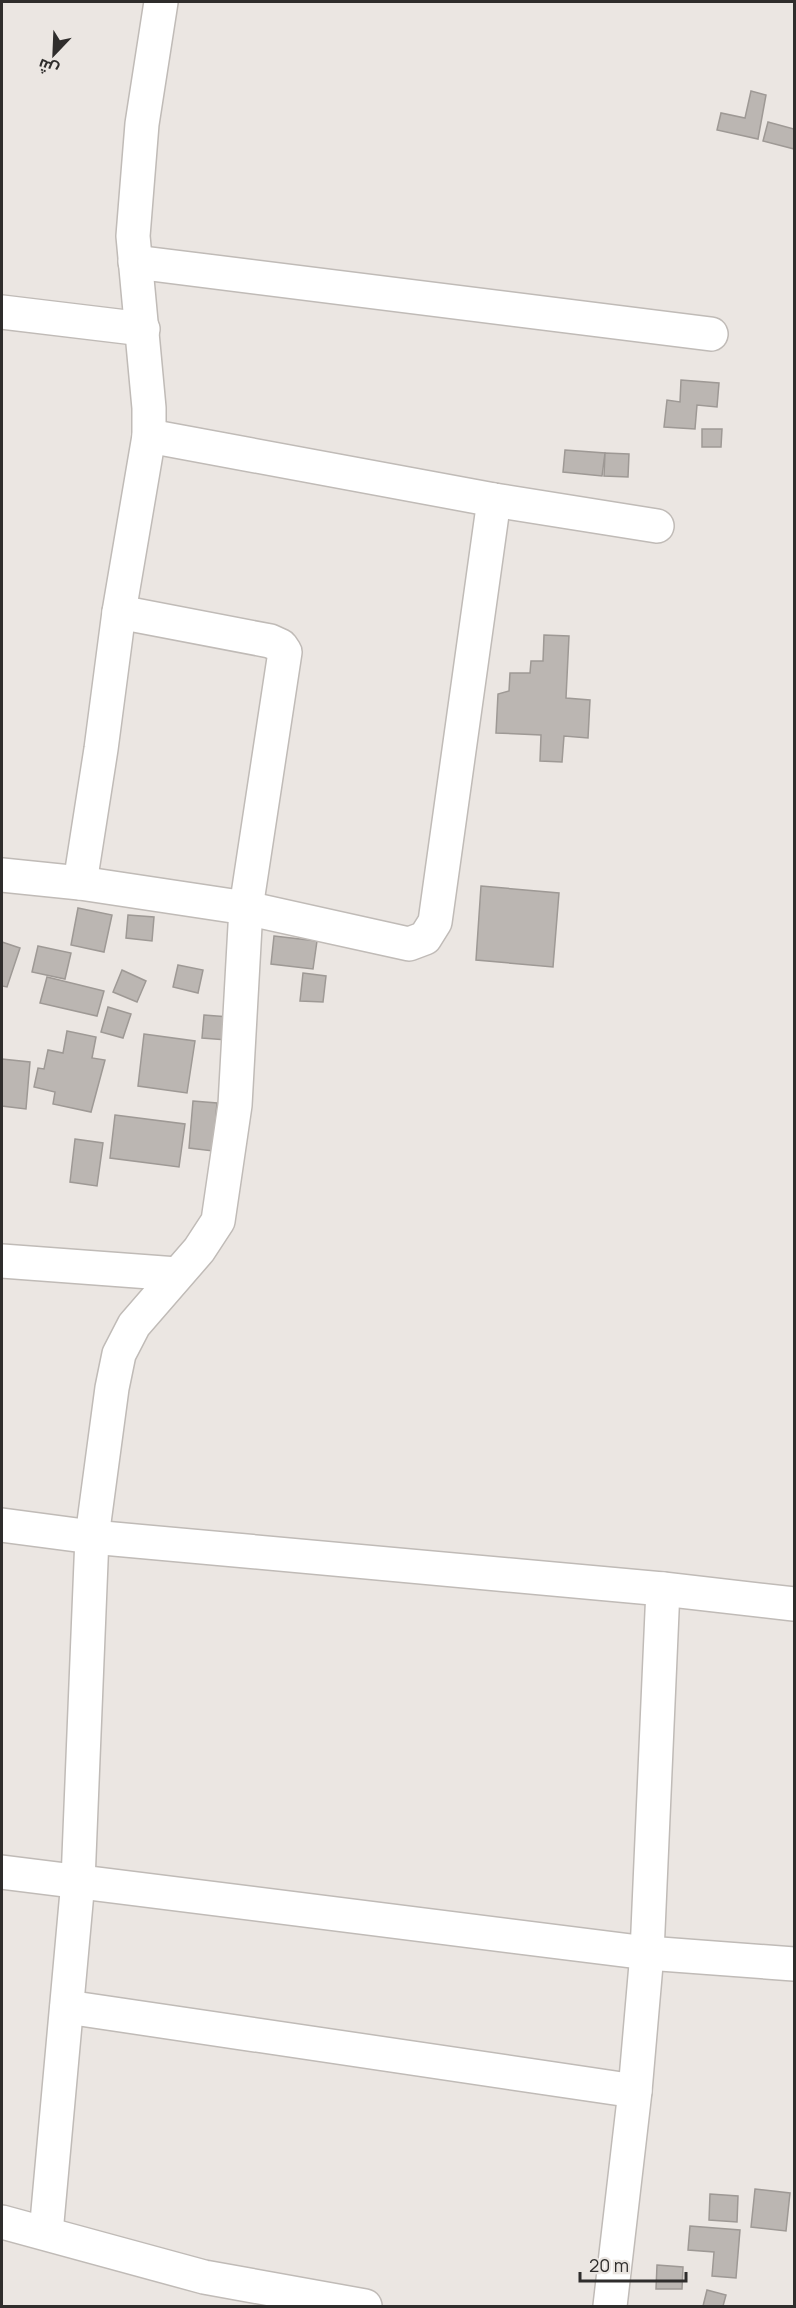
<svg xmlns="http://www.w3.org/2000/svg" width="796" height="2308" viewBox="0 0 796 2308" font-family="Manrope,Cairo,sans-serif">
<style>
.building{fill:#bbb6b2;stroke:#9e9995;stroke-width:1.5}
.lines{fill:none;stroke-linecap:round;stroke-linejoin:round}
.minor-casing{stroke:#c0bbb7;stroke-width:36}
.minor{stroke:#fff;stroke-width:33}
</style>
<rect width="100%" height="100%" fill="#ebe6e2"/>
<g class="building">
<path d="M751 91 766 95 758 139 717 130 721 113 745 118Z"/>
<path d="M768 122 794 129V149L763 141Z"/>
<path d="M681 380 719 383 717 407 697 405 695 429 664 427 667 400 680 402Z"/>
<path d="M702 429H722L721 447H702Z"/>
<path d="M565 450 605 453 602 476 563 472Z"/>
<path d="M605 453 629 454 628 477 604 476Z"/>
<path d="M544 635 569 636 566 698 590 700 588 738 564 736 562 762 540 761 541 735 496 733 498 694 509 691 510 673H530L531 661H543Z"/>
<path d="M481 886 559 893 553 967 476 960Z"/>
<path d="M78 908 112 915 104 952 71 945Z"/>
<path d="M128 915 154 917 152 941 126 938Z"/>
<path d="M274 936 317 941 313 969 271 964Z"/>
<path d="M2 942 20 948 7 987 2 986Z"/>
<path d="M38 946 71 953 65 979 32 972Z"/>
<path d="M178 965 203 970 198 993 173 987Z"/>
<path d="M122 970 146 981 137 1002 113 992Z"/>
<path d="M303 973 326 976 323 1002 300 1001Z"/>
<path d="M47 977 104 991 97 1016 40 1003Z"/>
<path d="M108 1007 131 1014 123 1038 101 1032Z"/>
<path d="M204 1015 229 1017 227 1040 202 1038Z"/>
<path d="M67 1031 96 1037 92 1058 105 1060 91 1112 53 1104 55 1092 34 1087 38 1068 44 1069 48 1050 63 1053Z"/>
<path d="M144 1034 195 1041 187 1093 138 1086Z"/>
<path d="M2 1059 30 1062 26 1109 2 1106Z"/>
<path d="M193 1101 217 1103 213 1151 189 1148Z"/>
<path d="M115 1115 185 1124 179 1167 110 1158Z"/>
<path d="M75 1139 103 1143 97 1186 70 1182Z"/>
<path d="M755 2189 790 2193 786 2231 751 2227Z"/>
<path d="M710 2194 738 2196 737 2222 709 2220Z"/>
<path d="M690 2226 740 2230 736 2278 712 2276 714 2252 688 2250Z"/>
<path d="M657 2265 683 2267 682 2289H656Z"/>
<path d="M707 2290 726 2295 723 2306H703Z"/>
</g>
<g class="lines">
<defs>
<g id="minor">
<path d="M135 262 711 334"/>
<path d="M2 312 143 329"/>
<path d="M149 436 494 500 657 526"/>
<path d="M2 875 80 883 246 908 409 944 425 938 435 922 494 500"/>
<path d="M80 883 101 749 119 612 149 436V408L133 236 142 124 161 2"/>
<path d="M2 1261 177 1274"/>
<path d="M2 1525 92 1537 663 1589 794 1604"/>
<path d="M2 1872 647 1953 794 1964"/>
<path d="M67 2007 635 2091"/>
<path d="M2 2222 204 2277 365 2306"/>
<path d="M46 2233 78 1881 92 1537 112 1388 119 1354 134 1325 199 1250 218 1221 235 1105 246 908 285 652 281 646 270 641 119 612"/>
<path d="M610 2306 635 2091 647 1953 663 1589"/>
</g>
</defs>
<use href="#minor" class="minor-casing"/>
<use href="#minor" class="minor"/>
</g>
<rect width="796" height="2308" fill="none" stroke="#2f2d2c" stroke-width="6"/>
<g transform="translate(54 54) rotate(203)" stroke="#ebe6e2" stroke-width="4.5" paint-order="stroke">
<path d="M0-4.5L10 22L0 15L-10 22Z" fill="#2f2d2c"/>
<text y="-9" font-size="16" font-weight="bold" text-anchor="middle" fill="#2f2d2c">ش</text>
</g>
<path d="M580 2272v9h106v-9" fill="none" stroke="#2f2d2c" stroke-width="3"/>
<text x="589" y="2272" font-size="18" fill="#2f2d2c" stroke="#ebe6e2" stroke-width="4.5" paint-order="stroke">20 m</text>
</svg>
